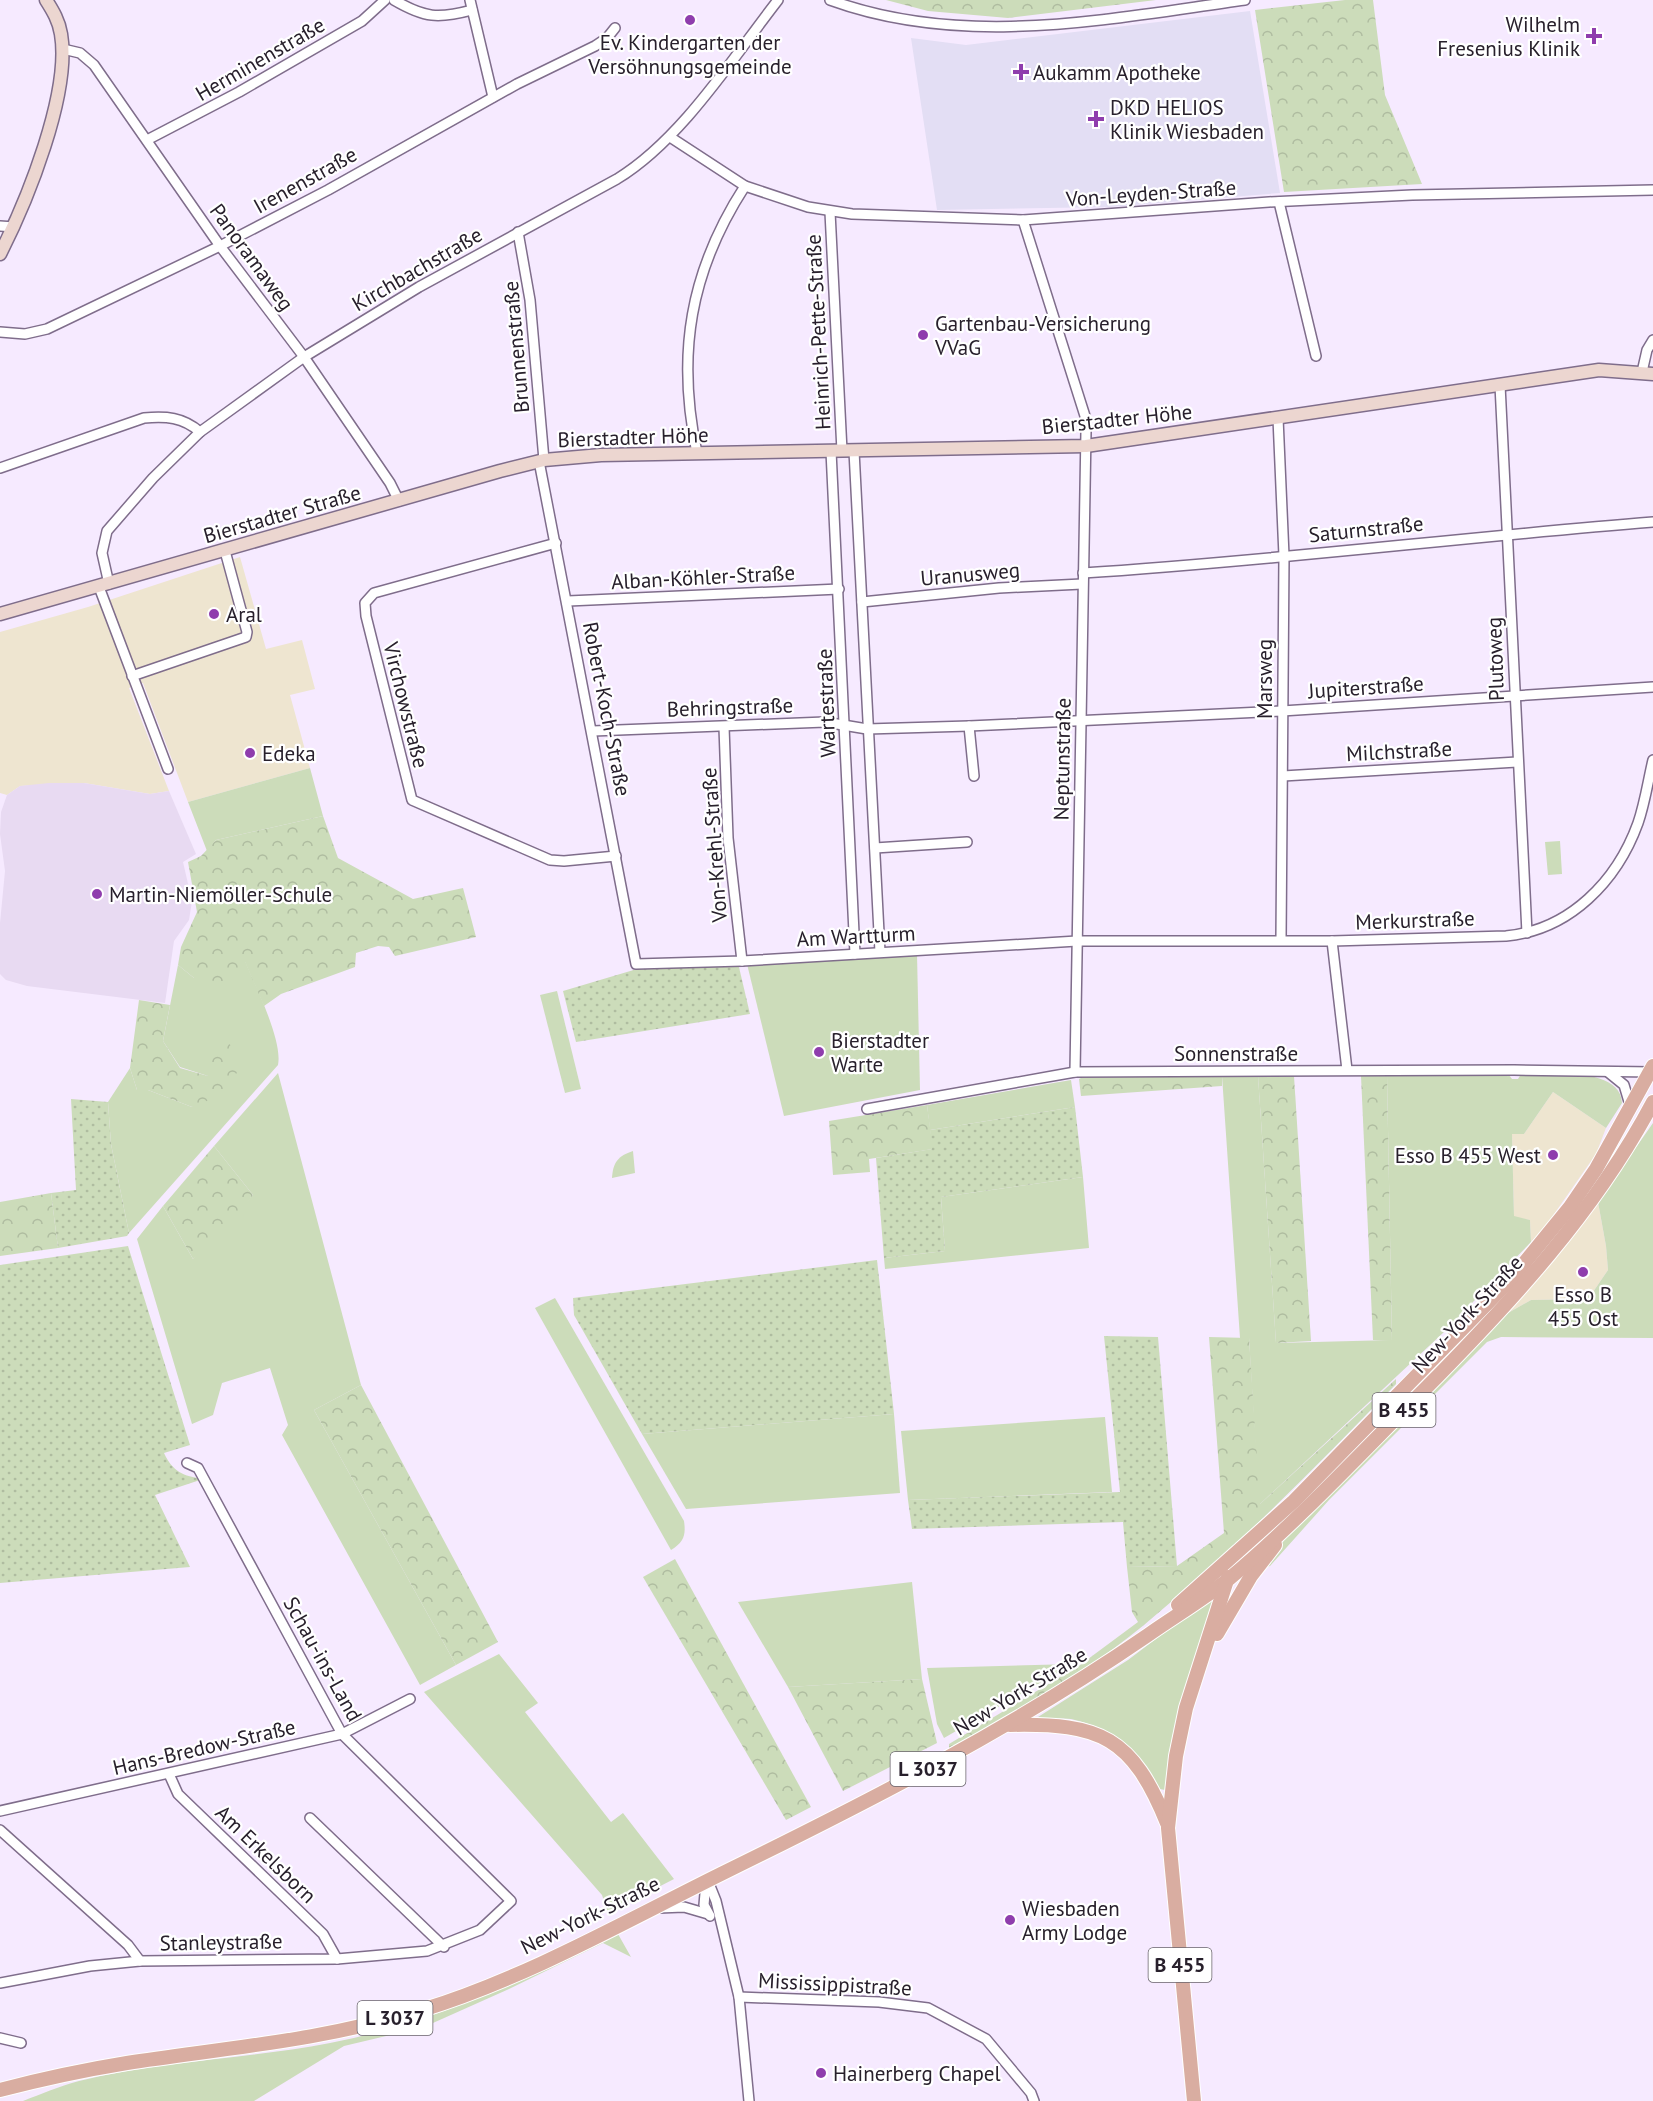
<svg xmlns="http://www.w3.org/2000/svg" width="1653" height="2101" viewBox="0 0 1653 2101" font-family="'PT Sans',sans-serif">
<style>
.commercial{fill:#eee5d0}
.built{fill:#e8daf2}
.medical{fill:#e3def4}
.green{fill:#ccdcba}
.forest{fill:url(#forest-crowns)}
.garden{fill:url(#garden-dots)}
.lines{fill:none;stroke-linecap:round;stroke-linejoin:round}
.street-casing{stroke:#7f6d8b;stroke-width:12}
.secondary-casing{stroke:#7f6d8b;stroke-width:15}
.primary-casing{stroke:#fff;stroke-width:16}
.street{stroke:#fff;stroke-width:9}
.secondary{stroke:#ecd6d0;stroke-width:12}
.primary{stroke:#d9ada1;stroke-width:14}
.poi-dot{fill:#8f3dad;stroke:#fff;stroke-width:2}
.labels{text-anchor:middle;dominant-baseline:central;stroke-width:4.5;stroke-linejoin:round;paint-order:stroke}
.shield{fill:#fff;stroke:#68636b;stroke-width:1.5}
.shield-label{font-size:20px;font-weight:bold;fill:#28202c}
.poi-label{font-size:21px;fill:#28202c;stroke:#fff;text-anchor:start}
.street-label{font-size:21px;fill:#28202c;stroke:#fff}
</style>
<defs>
<pattern id="forest-crowns" width="20" height="18" patternUnits="userSpaceOnUse" patternTransform="scale(1.5)"><rect width="20" height="18" fill="#ccdcba"/><path d="M2 6a3 3 0 1 1 6 0M12 15a3 3 0 1 1 6 0" fill="none" stroke="#afbca0"/></pattern>
<pattern id="garden-dots" width="8" height="8" patternUnits="userSpaceOnUse" patternTransform="scale(1.5)"><rect width="8" height="8" fill="#ccdcba"/><path d="M2 2h.1M6 6h.1" fill="none" stroke="#afbca0" stroke-width="1.8" stroke-linecap="round"/></pattern>
</defs>
<rect width="100%" height="100%" fill="#f6eaff"/>
<g class="commercial">
<path d="M240 557 266 649 302 640 315 689 290 695 310 768 188 802 143 683 129 688 169 791 150 794 84 783 20 786 7 795 0 793V632L88 607Z"/>
<path d="M1553 1092 1606 1128 1596 1154 1545 1227 1531 1242 1530 1220 1514 1217 1512 1134H1524Z"/>
<path d="M1598 1202 1606 1246 1608 1270 1593 1292 1583 1299 1531 1300 1501 1317Z"/>
</g>
<path class="built" d="M49 783H84L150 794 169 791 196 854 183 862 192 901 189 920 174 941 165 1003 27 986 6 980 0 974V923L5 871 0 834 1 812 7 795 20 786Z"/>
<path class="medical" d="M1250 11 1280 193 1108 207 937 210 911 38 966 45Z"/>
<g class="green">
<path d="M310 768 323 816 216 840 207 851 188 802Z"/>
<path d="M1560 841 1562 874 1548 875 1545 842Z"/>
<path d="M917 954 920 1090 784 1116 747 964Z"/>
<path d="M245 961C255 985 283 1041 278 1065L129 1233 111 1144 108 1102 130 1068 137 1090H148L192 1107 208 1076 180 1067 163 1041 178 965 194 978Z"/>
<path d="M557 991 581 1089 565 1093 540 995Z"/>
<path d="M278 1073 361 1385 314 1410 456 1665 420 1685 282 1435 288 1425 270 1368 222 1383 213 1415 192 1424 137 1239 163 1206 193 1259 253 1195 214 1146Z"/>
<path d="M1521 1074C1547 1074 1621 1066 1622 1103L1606 1128 1553 1092 1524 1134H1512L1514 1216 1530 1220 1531 1242 1444 1332 1259 1505 1249 1338H1240L1222 1076H1258L1276 1343 1392 1340 1387 1076 1509 1075 1512 1079H1518Z"/>
<path d="M1071 1080 1075 1107 930 1130 927 1105Z"/>
<path d="M1653 1123V1338L1501 1337 1487 1342 1329 1500 1270 1566 1262 1568 1290 1533 1501 1317 1531 1300 1583 1299 1593 1292 1608 1270 1606 1246 1598 1202Z"/>
<path d="M633 1151 635 1173 612 1178C613 1162 618 1156 633 1151Z"/>
<path d="M1083 1177 1089 1248 885 1269 884 1258 945 1251 941 1197Z"/>
<path d="M555 1298 684 1521C686 1535 684 1542 671 1550L535 1308Z"/>
<path d="M894 1414 900 1493 686 1509 642 1434Z"/>
<path d="M1105 1417 1112 1492 908 1500 901 1431Z"/>
<path d="M912 1582 922 1679 788 1687 738 1602Z"/>
<path d="M1218 1592C1194 1658 1173 1721 1165 1790L1160 1789C1137 1749 1118 1730 1071 1719 1060 1717 1048 1721 1038 1717L1128 1660Z"/>
<path d="M499 1654 538 1703 525 1712 611 1822 623 1813 674 1879 608 1913 602 1895 424 1692Z"/>
<path d="M1073 1664 944 1738 937 1724 927 1668Z"/>
<path d="M618 1934 631 1957 603 1943 509 1989 424 2027 344 2046 254 2101H23C41 2094 60 2086 79 2081 161 2061 247 2059 330 2043 433 2023 524 1979 618 1934Z"/>
</g>
<g class="forest">
<path d="M886 0H1156L1008 18 928 11Z"/>
<path d="M1345 0H1373L1385 95 1422 184 1284 192 1255 10Z"/>
<path d="M323 816 338 858 413 899 463 888 476 937 395 956 389 947 378 946 356 953 355 967 281 994 264 1006 245 962 222 982 194 978 178 965 181 947 197 912 188 862 201 856 216 840Z"/>
<path d="M139 1000 170 1005 163 1041 180 1068 208 1076 209 1043 227 1040 242 1063 226 1093 192 1107 148 1090H137L130 1068Z"/>
<path d="M1085 1076H1222V1086L1081 1096 1079 1079Z"/>
<path d="M1258 1076H1294L1311 1341 1276 1343Z"/>
<path d="M1361 1076H1387L1392 1341 1373 1340Z"/>
<path d="M927 1105 933 1149 869 1159 870 1172 833 1175 829 1121Z"/>
<path d="M214 1146 253 1195 217 1241 193 1259 163 1206Z"/>
<path d="M51 1193 58 1248 0 1256V1202Z"/>
<path d="M1209 1337 1249 1338 1260 1504 1396 1379V1384C1316 1467 1233 1551 1144 1625 1084 1674 1016 1712 949 1750V1744L1080 1665 1138 1622 1132 1612 1127 1567 1177 1566 1224 1533Z"/>
<path d="M361 1385 498 1642 456 1665 314 1410Z"/>
<path d="M675 1559 811 1807 786 1820 643 1577Z"/>
<path d="M922 1679 937 1743 843 1791 788 1687Z"/>
</g>
<g class="garden">
<path d="M738 963 750 1014 576 1042 563 991 637 969Z"/>
<path d="M71 1099 108 1102 111 1144 129 1233 127 1236 58 1248 51 1193 76 1190Z"/>
<path d="M1075 1107 1083 1177 941 1197 945 1251 884 1258 876 1158 932 1149 930 1130Z"/>
<path d="M128 1246 190 1445 164 1453C173 1472 183 1476 203 1479L155 1495 190 1567 0 1583V1265Z"/>
<path d="M877 1260 894 1414 642 1434 574 1315 573 1298Z"/>
<path d="M1104 1336 1158 1337 1177 1566 1127 1567 1123 1522 912 1529 908 1500 1120 1492Z"/>
</g>
<g class="lines">
<defs>
<g id="street">
<path d="M394 0C425 18 438 19 472 10"/>
<path d="M470 0 493 97"/>
<path d="M830 0C965 49 1106 19 1245 0"/>
<path d="M63 49 80 53 94 65 220 246 304 357 390 483 399 501"/>
<path d="M670 137 745 186 808 207 852 214 1023 220 1269 202 1412 195 1653 190"/>
<path d="M147 140 239 92 362 21 385 0"/>
<path d="M1279 202 1316 356"/>
<path d="M830 212 842 451"/>
<path d="M1023 220 1085 416 1086 431 1075 1072"/>
<path d="M0 226 14 227"/>
<path d="M518 232 530 300 544 460"/>
<path d="M0 332 25 334 47 329 220 246 328 190 517 84 595 46 607 38 615 28"/>
<path d="M1642 372 1647 350 1653 340"/>
<path d="M1500 385 1527 933"/>
<path d="M1278 418 1284 556 1281 940"/>
<path d="M831 451 855 954"/>
<path d="M854 451 880 952"/>
<path d="M697 453C676 354 690 271 745 186"/>
<path d="M539 461 636 964 742 961 1077 941H1332L1506 936C1570 930 1617 881 1638 823 1645 803 1648 781 1653 760"/>
<path d="M0 468 144 418C166 416 183 417 200 432"/>
<path d="M556 543 374 593 365 603 366 616 412 800 550 860 564 861 616 856"/>
<path d="M1083 573C1273 561 1463 537 1653 522"/>
<path d="M109 584 102 553 107 531 153 478 200 432 304 357 419 287 617 179C681 140 732 59 778 0"/>
<path d="M99 587 168 769"/>
<path d="M568 601 839 589"/>
<path d="M862 602 999 588 1082 584"/>
<path d="M132 676 246 637 247 632 225 551"/>
<path d="M969 726 974 776"/>
<path d="M724 727 728 838 742 961"/>
<path d="M593 731 825 722 867 729 969 726 1282 711 1653 687"/>
<path d="M1283 776 1517 762"/>
<path d="M875 848 967 842"/>
<path d="M1332 941 1347 1070"/>
<path d="M1608 1072 1624 1085 1630 1105"/>
<path d="M867 1109 1075 1072 1514 1070 1653 1072"/>
<path d="M169 1774 178 1794 323 1934 337 1959"/>
<path d="M0 1811 342 1734 410 1699"/>
<path d="M310 1818 444 1947"/>
<path d="M0 1830 128 1945 140 1961"/>
<path d="M708 1881 716 1901 739 1997 749 2101"/>
<path d="M706 1882 704 1905 710 1916"/>
<path d="M659 1908 684 1907 708 1914"/>
<path d="M0 1983 90 1966 140 1961 337 1959 427 1951 480 1930 511 1901 342 1734 198 1468 187 1463"/>
<path d="M739 1997 879 2002 928 2008 986 2039 1031 2093 1034 2101"/>
<path d="M0 2038 21 2043"/>
</g>
<g id="secondary">
<path d="M0 254C27 201 71 93 61 34 59 21 53 11 46 0"/>
<path d="M0 614 500 471 544 460 601 455 1086 446 1599 370 1653 374"/>
</g>
<g id="primary">
<path d="M1178 1605 1294 1501 1512 1278 1570 1207 1596 1169 1653 1066"/>
<path d="M1217 1634 1251 1576 1275 1545"/>
<path d="M1010 1725C1101 1723 1132 1737 1167 1823"/>
<path d="M0 2090C42 2079 84 2070 127 2063 226 2048 325 2040 422 2010 526 1978 624 1922 721 1874 868 1802 1013 1728 1148 1635 1175 1616 1204 1599 1230 1578 1299 1520 1360 1454 1424 1390 1510 1303 1595 1212 1653 1102"/>
<path d="M1194 2101 1168 1828 1176 1756 1186 1708 1228 1577"/>
</g>
</defs>
<use href="#street" class="street-casing"/>
<use href="#secondary" class="secondary-casing"/>
<use href="#primary" class="primary-casing"/>
<use href="#street" class="street"/>
<use href="#secondary" class="secondary"/>
<use href="#primary" class="primary"/>
</g>
<g class="poi-dot">
<circle cx="690" cy="20" r="6"/>
<path d="M1591 27h6v6h6v6h-6v6h-6v-6h-6v-6h6z"/>
<path d="M1018 63h6v6h6v6h-6v6h-6v-6h-6v-6h6z"/>
<path d="M1093 110h6v6h6v6h-6v6h-6v-6h-6v-6h6z"/>
<circle cx="923" cy="335" r="6"/>
<circle cx="214" cy="614" r="6"/>
<circle cx="250" cy="753" r="6"/>
<circle cx="97" cy="894" r="6"/>
<circle cx="819" cy="1052" r="6"/>
<circle cx="1553" cy="1155" r="6"/>
<circle cx="1583" cy="1272" r="6"/>
<circle cx="1010" cy="1920" r="6"/>
<circle cx="821" cy="2073" r="6"/>
</g>
<g class="labels">
<g class="shield">
<rect x="1372.5" y="1393" width="63" height="34" rx="4.5"/>
<rect x="890.5" y="1752" width="75" height="34" rx="4.5"/>
<rect x="1148.5" y="1948" width="63" height="34" rx="4.5"/>
<rect x="357.5" y="2001" width="75" height="34" rx="4.5"/>
</g>
<g class="shield-label">
<text x="1404" y="1410">B 455</text>
<text x="928" y="1769">L 3037</text>
<text x="1180" y="1965">B 455</text>
<text x="395" y="2018">L 3037</text>
</g>
<g class="poi-label">
<text x="1580" y="24" text-anchor="end">Wilhelm<tspan x="1580" dy="24">Fresenius Klinik</tspan></text>
<text x="690" y="42" text-anchor="middle">Ev. Kindergarten der<tspan x="690" dy="24">Versöhnungsgemeinde</tspan></text>
<text x="1033" y="72">Aukamm Apotheke</text>
<text x="1110" y="107">DKD HELIOS<tspan x="1110" dy="24">Klinik Wiesbaden</tspan></text>
<text x="935" y="323">Gartenbau-Versicherung<tspan x="935" dy="24">VVaG</tspan></text>
<text x="226" y="614">Aral</text>
<text x="262" y="753">Edeka</text>
<text x="109" y="894">Martin-Niemöller-Schule</text>
<text x="831" y="1040">Bierstadter<tspan x="831" dy="24">Warte</tspan></text>
<text x="1541" y="1155" text-anchor="end">Esso B 455 West</text>
<text x="1583" y="1294" text-anchor="middle">Esso B<tspan x="1583" dy="24">455 Ost</tspan></text>
<text x="1022" y="1908">Wiesbaden<tspan x="1022" dy="24">Army Lodge</tspan></text>
<text x="833" y="2073">Hainerberg Chapel</text>
</g>
<g class="street-label">
<text transform="translate(260 59) rotate(-30)">Herminenstraße</text>
<text transform="translate(305 180) rotate(-29)">Irenenstraße</text>
<text transform="translate(1151 193) rotate(-4)">Von-Leyden-Straße</text>
<text transform="translate(252 257) rotate(54)">Panoramaweg</text>
<text transform="translate(417 269) rotate(-30)">Kirchbachstraße</text>
<text transform="translate(818 332) rotate(-93)">Heinrich-Pette-Straße</text>
<text transform="translate(516 347) rotate(-95)">Brunnenstraße</text>
<text transform="translate(1117 419) rotate(-6)">Bierstadter Höhe</text>
<text transform="translate(633 437) rotate(-2)">Bierstadter Höhe</text>
<text transform="translate(282 514) rotate(-16)">Bierstadter Straße</text>
<text transform="translate(1366 529) rotate(-6)">Saturnstraße</text>
<text transform="translate(970 574) rotate(-5)">Uranusweg</text>
<text transform="translate(703 577) rotate(-3)">Alban-Köhler-Straße</text>
<text transform="translate(1495 659) rotate(-92)">Plutoweg</text>
<text transform="translate(1264 679) rotate(-90)">Marsweg</text>
<text transform="translate(1366 687) rotate(-4)">Jupiterstraße</text>
<text transform="translate(826 703) rotate(-92)">Wartestraße</text>
<text transform="translate(406 705) rotate(76)">Virchowstraße</text>
<text transform="translate(730 707) rotate(-2)">Behringstraße</text>
<text transform="translate(607 709) rotate(79)">Robert-Koch-Straße</text>
<text transform="translate(1399 751) rotate(-3)">Milchstraße</text>
<text transform="translate(1062 759) rotate(-89)">Neptunstraße</text>
<text transform="translate(714 845) rotate(-94)">Von-Krehl-Straße</text>
<text transform="translate(1415 920) rotate(-2)">Merkurstraße</text>
<text transform="translate(856 936) rotate(-3)">Am Wartturm</text>
<text x="1236" y="1053">Sonnenstraße</text>
<text transform="translate(1467 1314) rotate(-47)">New-York-Straße</text>
<text transform="translate(323 1659) rotate(61)">Schau-ins-Land</text>
<text transform="translate(1020 1691) rotate(-31)">New-York-Straße</text>
<text transform="translate(204 1747) rotate(-13)">Hans-Bredow-Straße</text>
<text transform="translate(266 1854) rotate(44)">Am Erkelsborn</text>
<text transform="translate(590 1915) rotate(-26)">New-York-Straße</text>
<text transform="translate(221 1942) rotate(-1)">Stanleystraße</text>
<text transform="translate(835 1984) rotate(3)">Mississippistraße</text>
</g>
</g>
</svg>
